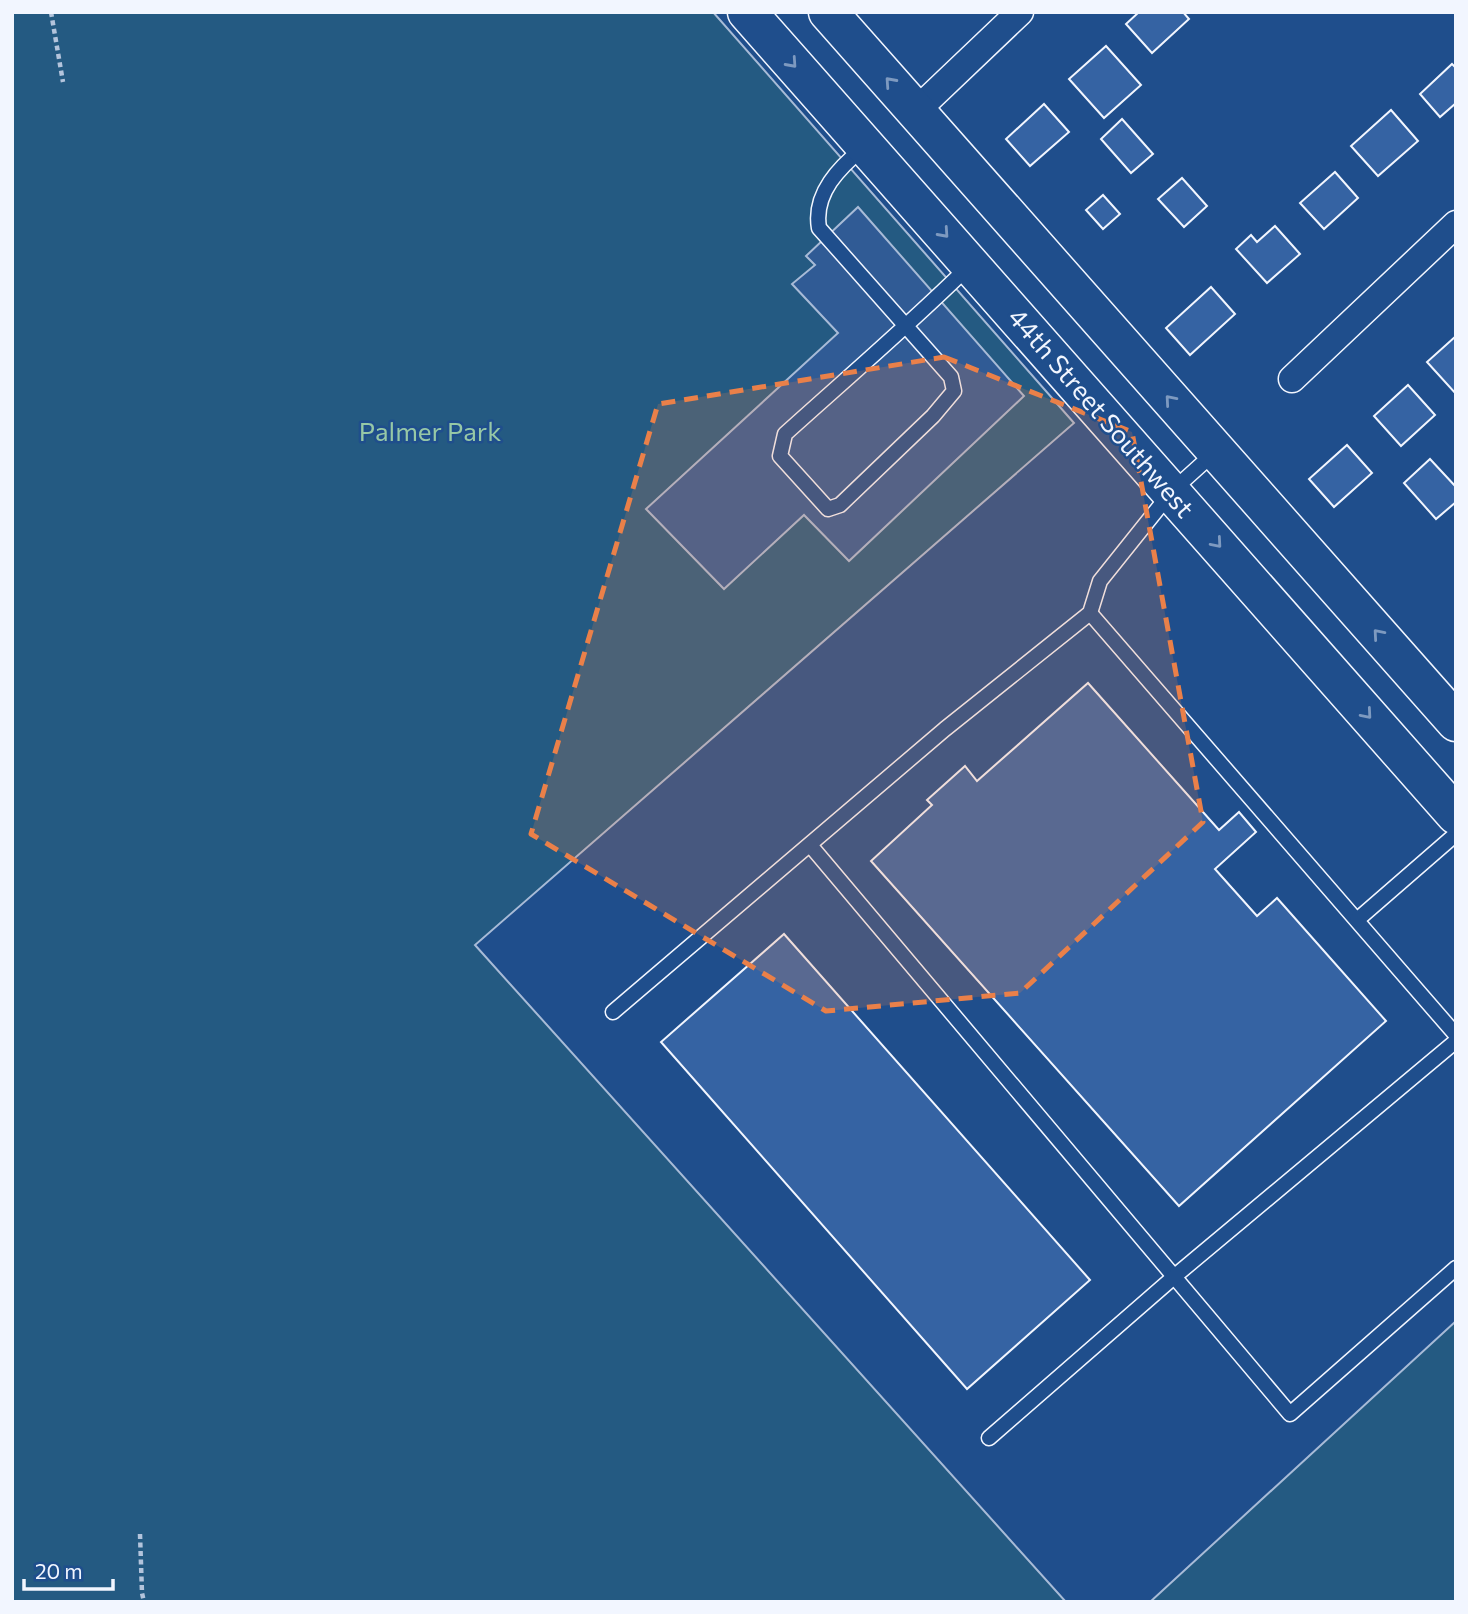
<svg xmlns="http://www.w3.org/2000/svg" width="1468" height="1614" viewBox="0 0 1468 1614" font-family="Commissioner,sans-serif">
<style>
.green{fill:#245a82;stroke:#a8bbd7;stroke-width:2}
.parking{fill:#305b95;stroke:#a8bbd7;stroke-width:2}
.building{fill:#3563a3;stroke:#f2f6ff;stroke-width:2}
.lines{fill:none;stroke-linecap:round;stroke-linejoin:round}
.service-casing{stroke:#f2f6ff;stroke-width:17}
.minor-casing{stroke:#f2f6ff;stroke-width:29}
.primary-casing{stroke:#f2f6ff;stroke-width:41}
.path{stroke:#b3c4dc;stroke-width:4.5;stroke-dasharray:5 3.5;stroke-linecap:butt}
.service{stroke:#1f4e8c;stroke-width:14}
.minor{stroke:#1f4e8c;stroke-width:26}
.primary{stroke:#1f4e8c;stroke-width:38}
.oneway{stroke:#7e9ac0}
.marked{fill:#ea8049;fill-opacity:0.2;stroke:#ea8049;stroke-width:5;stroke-dasharray:14 9;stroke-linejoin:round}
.labels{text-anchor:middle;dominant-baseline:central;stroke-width:5;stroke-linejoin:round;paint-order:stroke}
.street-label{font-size:26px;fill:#f2f6ff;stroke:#1f4e8c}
.park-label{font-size:26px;fill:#97c8a6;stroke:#1f4e8c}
</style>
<rect width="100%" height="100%" fill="#1f4e8c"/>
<g class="green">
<path d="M12 12H713L1074 423 475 945 1066 1602H12Z"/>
<path d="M1456 1321V1602H1150Z"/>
</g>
<path class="parking" d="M858 207 1024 396 849 561 804 515 724 589 646 509 838 333 792 284 815 265 806 256Z"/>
<g class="building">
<path d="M1139 12H1183L1189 19 1152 53 1126 24Z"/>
<path d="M1106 46 1141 85 1104 118 1069 79Z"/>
<path d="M1452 64 1456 68V103L1440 117 1420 94Z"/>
<path d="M1044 104 1069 132 1030 166 1006 139Z"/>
<path d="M1391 110 1418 141 1378 176 1351 146Z"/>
<path d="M1122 119 1153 154 1131 173 1101 139Z"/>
<path d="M1335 172 1358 198 1324 229 1300 203Z"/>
<path d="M1182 178 1207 206 1184 227 1158 199Z"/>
<path d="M1103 195 1120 214 1103 229 1086 210Z"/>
<path d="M1275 226 1300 254 1267 283 1236 249 1251 235 1257 242Z"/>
<path d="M1211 287 1235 314 1190 355 1166 328Z"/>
<path d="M1456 336V394L1427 362Z"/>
<path d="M1408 385 1435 415 1401 446 1374 416Z"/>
<path d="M1347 445 1372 473 1334 507 1309 479Z"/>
<path d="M1430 459 1456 487V502L1436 519 1404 483Z"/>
<path d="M1088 683 1219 830 1239 812 1256 832 1215 869 1257 916 1277 898 1386 1021 1179 1206 871 861 932 805 927 800 965 766 977 781Z"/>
<path d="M784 934 1090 1280 967 1389 661 1042Z"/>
</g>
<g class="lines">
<defs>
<g id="service">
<path d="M864 147C840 167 813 193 819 228L951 377 954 391 933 416 840 505 828 509 780 456 785 434C846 379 909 325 968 267"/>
<path d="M1090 613 1456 1035"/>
<path d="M810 845 1290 1414 1456 1268"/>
<path d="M1357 920 1456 834"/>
<path d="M613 1012 945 729 1090 613 1100 581 1172 491 1214 453"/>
<path d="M989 1438 1175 1276 1456 1041"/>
</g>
<g id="minor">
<path d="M916 111 1020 12"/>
<path d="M1292 379 1456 224"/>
</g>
<g id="primary">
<path d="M747 12 1456 815"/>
<path d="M828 12 1456 722"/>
</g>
</defs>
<use href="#service" class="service-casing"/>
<use href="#minor" class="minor-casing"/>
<use href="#primary" class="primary-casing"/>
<g class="path">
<path d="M51 12 63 82"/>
<path d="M140 1534 142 1593 144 1602"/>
</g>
<use href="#service" class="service"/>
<use href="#minor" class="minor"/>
<use href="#primary" class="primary"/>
</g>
<defs><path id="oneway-chevron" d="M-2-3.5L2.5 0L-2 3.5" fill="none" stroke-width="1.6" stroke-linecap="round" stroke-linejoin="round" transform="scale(1.75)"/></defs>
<g class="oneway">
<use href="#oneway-chevron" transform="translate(792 63) rotate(48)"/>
<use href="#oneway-chevron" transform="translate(890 82) rotate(-132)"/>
<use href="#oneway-chevron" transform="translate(944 233) rotate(48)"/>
<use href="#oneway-chevron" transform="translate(1170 400) rotate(-131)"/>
<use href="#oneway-chevron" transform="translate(1217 543) rotate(49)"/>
<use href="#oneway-chevron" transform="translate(1378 634) rotate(-131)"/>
<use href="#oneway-chevron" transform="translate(1367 714) rotate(49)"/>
</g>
<path class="marked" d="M944 357 1132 432 1203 822 1020 993 826 1011 531 834 658 404Z"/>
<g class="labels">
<g class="street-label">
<text transform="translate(1102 412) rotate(49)">44th Street Southwest</text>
</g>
<g class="park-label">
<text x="430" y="430">Palmer Park</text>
</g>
</g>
<rect width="1468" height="1614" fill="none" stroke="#f2f6ff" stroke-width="28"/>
<path d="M24 1579v10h89v-10" fill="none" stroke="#f2f6ff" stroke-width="3.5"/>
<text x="35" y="1579" font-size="21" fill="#f2f6ff" stroke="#1f4e8c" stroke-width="5" paint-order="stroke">20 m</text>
</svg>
